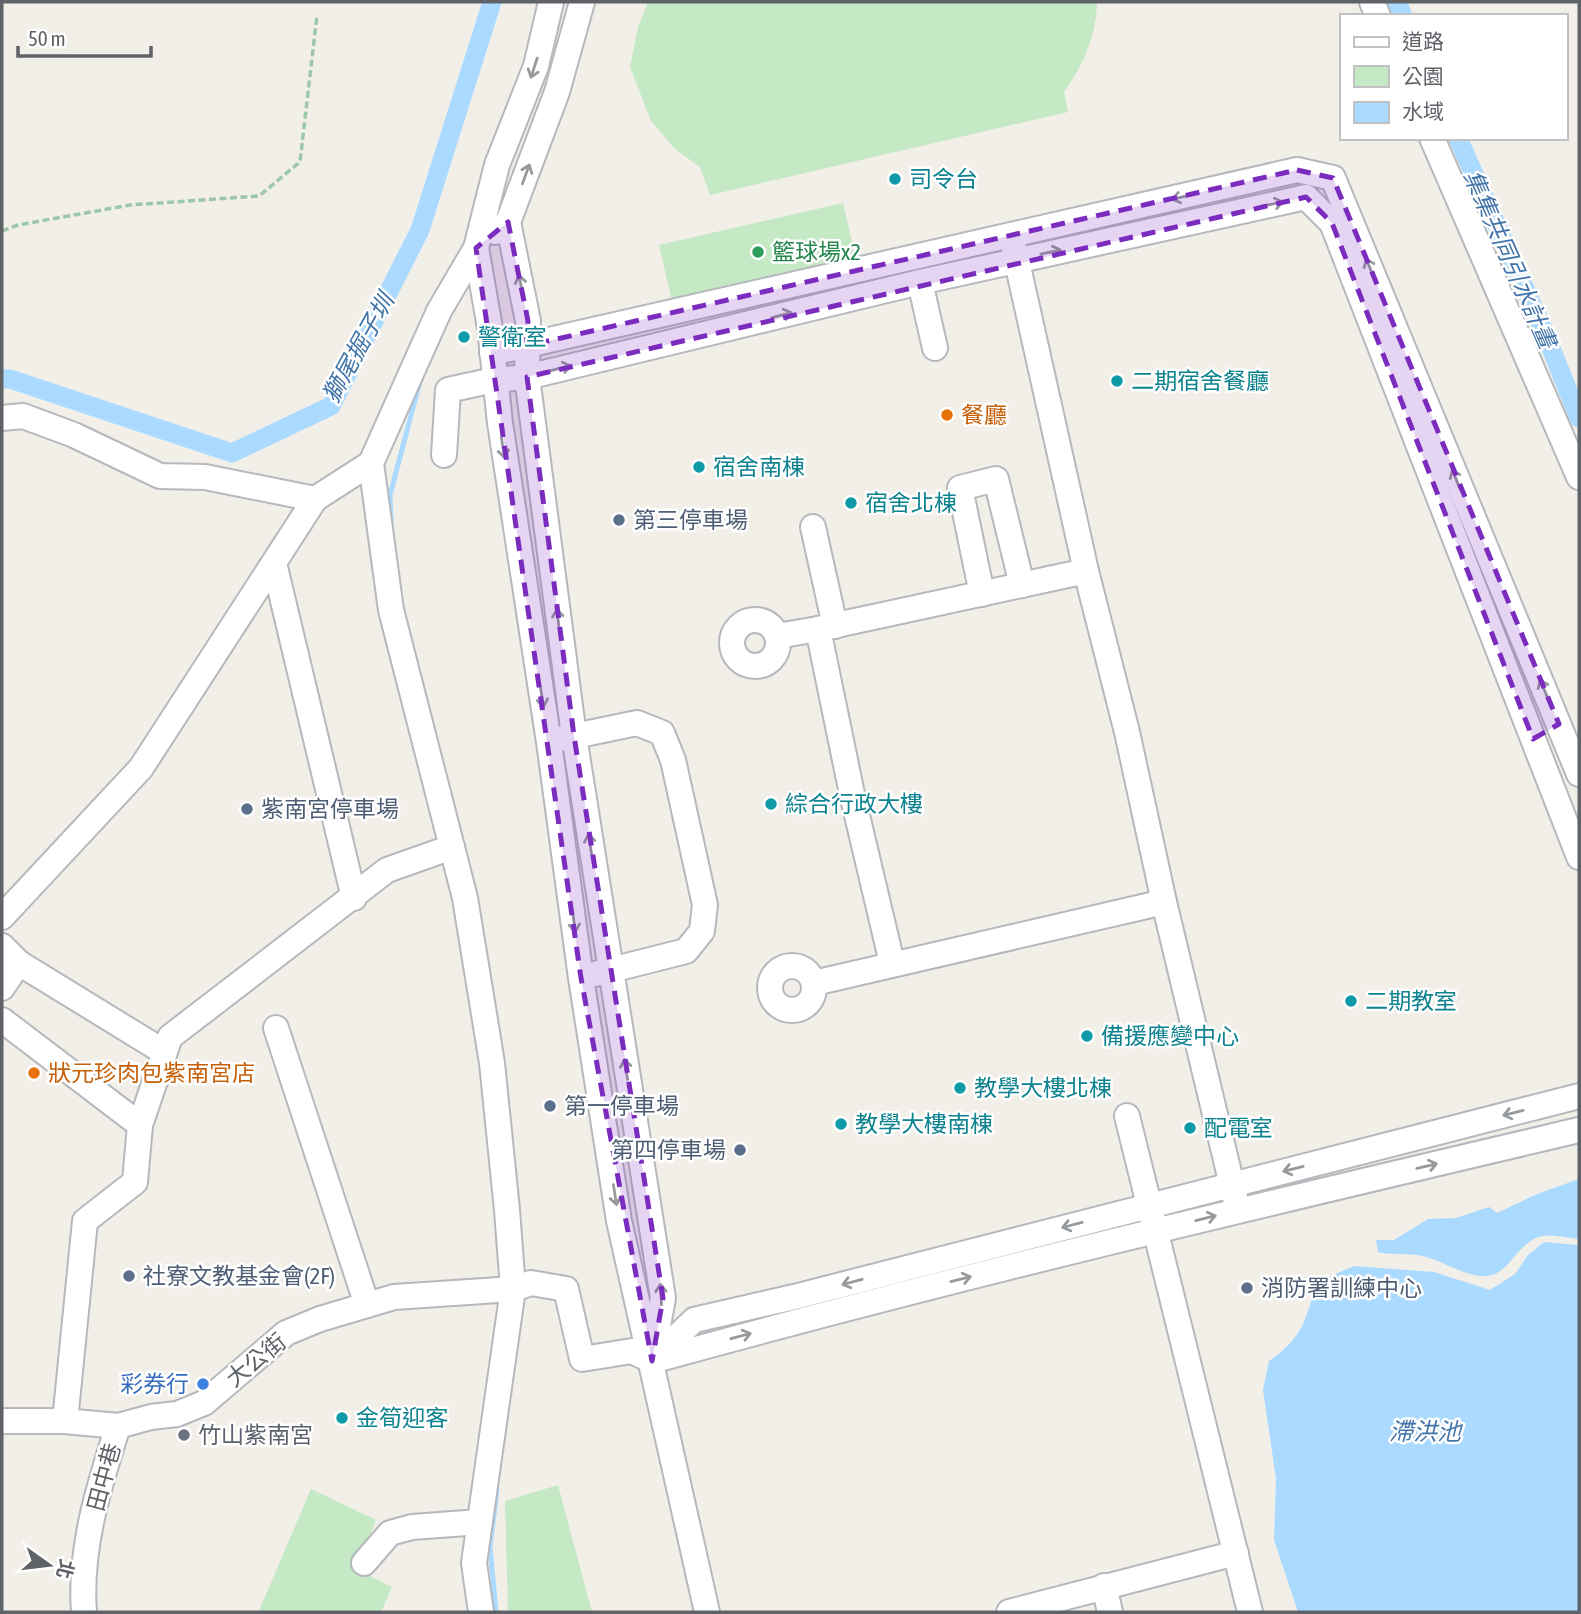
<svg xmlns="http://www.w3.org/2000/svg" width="1581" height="1614" viewBox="0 0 1581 1614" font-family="'Asap Condensed','Noto Sans TC',sans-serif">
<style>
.green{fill:#c5e8c5}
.water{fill:#aadaff}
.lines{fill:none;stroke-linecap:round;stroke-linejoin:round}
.stream{stroke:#aadaff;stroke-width:5}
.canal{stroke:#aadaff;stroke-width:19}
.minor-casing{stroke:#b5b8bc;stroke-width:28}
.path{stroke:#9cc7a9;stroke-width:3.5;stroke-dasharray:7 3.5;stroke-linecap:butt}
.minor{stroke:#fff;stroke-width:24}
.oneway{stroke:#979a9d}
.marked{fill:#7b2cbf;fill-opacity:0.2;stroke:#7b2cbf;stroke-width:5;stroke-dasharray:14 9;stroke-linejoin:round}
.culture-dot{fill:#0f9aa8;stroke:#fff;stroke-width:2.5}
.leisure-dot{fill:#2e9e5b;stroke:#fff;stroke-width:2.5}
.food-dot{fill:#e8710a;stroke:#fff;stroke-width:2.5}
.service-dot{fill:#5c6f8a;stroke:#fff;stroke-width:2.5}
.shop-dot{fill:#3f7fe0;stroke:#fff;stroke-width:2.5}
.worship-dot{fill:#6b7280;stroke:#fff;stroke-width:2.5}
.labels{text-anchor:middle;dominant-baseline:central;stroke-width:5;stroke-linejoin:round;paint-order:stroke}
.culture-label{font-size:23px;fill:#0d838f;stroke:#fff;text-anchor:start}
.leisure-label{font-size:23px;fill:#27864d;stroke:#fff;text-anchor:start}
.food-label{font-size:23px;fill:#c56008;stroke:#fff;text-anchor:start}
.service-label{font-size:23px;fill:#4e5e75;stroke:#fff;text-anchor:start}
.street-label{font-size:23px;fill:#5f6368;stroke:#fff}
.shop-label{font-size:23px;fill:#366cbe;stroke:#fff;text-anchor:end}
.worship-label{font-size:23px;fill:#5b616d;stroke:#fff;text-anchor:start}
.water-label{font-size:24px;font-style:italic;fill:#4174aa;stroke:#fff}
</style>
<rect width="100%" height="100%" fill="#f1efe8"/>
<g class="green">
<path d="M648 2H1097C1096 36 1084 64 1064 92L1068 112 710 195 700 167 675 149 651 121 630 67 638 27Z"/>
<path d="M843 203 856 259 672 301 659 245Z"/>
<path d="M558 1485 592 1612H508L505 1501Z"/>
<path d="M311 1489 376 1520 356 1569 392 1587 381 1612 259 1611Z"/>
</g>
<g class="water">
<path d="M1579 1179V1239C1544 1234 1537 1230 1513 1258 1508 1265 1500 1273 1492 1275 1472 1281 1446 1262 1426 1257 1410 1252 1394 1256 1378 1252L1376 1240H1394L1428 1219 1456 1218 1489 1207 1497 1213 1537 1194Z"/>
<path d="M1544 1242 1579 1245V1612H1298L1274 1540 1276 1479 1263 1390 1269 1361C1304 1337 1305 1320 1317 1282L1354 1266 1434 1272 1490 1290 1515 1274 1528 1255Z"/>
</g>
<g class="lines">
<g class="stream">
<path d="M391 522 390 495 419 385"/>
<path d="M496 1612 490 1547 497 1490"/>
</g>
<g class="canal">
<path d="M1397 2 1403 16"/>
<path d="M1458 138 1549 343 1579 418"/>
<path d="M2 379H10L232 453 331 406 420 230 492 2"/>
</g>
<defs>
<g id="minor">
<path d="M1372 2 1378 16"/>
<path d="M1432 138 1579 477"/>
<path d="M508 222 528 321 527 377 574 736 663 1298 653 1353"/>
<path d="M495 232 508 222 557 92 582 2"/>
<path d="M1013 244 1086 571 1127 732 1164 902 1238 1210"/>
<path d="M476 248 490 328 500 423 549 742 581 978 619 1221 707 1612"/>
<path d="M920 282 935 348"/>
<path d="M492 353 1297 170 1333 178 1579 774"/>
<path d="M2 418 23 416 74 435 160 476 205 477 315 499 371 463 439 311 476 248 497 165 536 66 551 2"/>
<path d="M444 455 448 390 494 380 527 377 920 282 1306 197 1332 223 1579 857"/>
<path d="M371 463 391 610 465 898 492 1063 507 1210 513 1289 474 1563 481 1612"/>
<path d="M813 527 835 626"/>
<path d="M274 563 354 898"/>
<path d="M982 594 960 488 996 479 1022 585"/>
<circle cx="755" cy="643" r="23"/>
<path d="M818 629 852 794 892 963"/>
<path d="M777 636 818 629 1086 571"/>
<path d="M560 739 637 723 662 733 673 760 705 905 702 931 686 951 595 974"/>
<path d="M2 917 141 768 315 499"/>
<path d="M2 946 19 963 2 988"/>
<path d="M19 963 164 1052"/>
<circle cx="792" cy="988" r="22"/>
<path d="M814 983 1164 902"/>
<path d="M2 1020 140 1125"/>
<path d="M276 1028 367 1305"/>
<path d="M1127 1116 1250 1612"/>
<path d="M655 1358 694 1320 794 1297 1579 1096"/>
<path d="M2 1421H65L118 1426 151 1417 177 1414 204 1403 286 1333 320 1319 394 1297 513 1289 531 1283 566 1289 582 1359 632 1351 652 1361C959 1276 1269 1203 1579 1130"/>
<path d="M65 1421 85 1221 135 1182 140 1125 170 1037 387 870 452 847"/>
<path d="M364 1563 390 1533 412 1527 480 1522"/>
<path d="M1104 1586 1110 1612"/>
<path d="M84 1612C79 1549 99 1486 118 1426"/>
<path d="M1009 1612 1236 1553"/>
</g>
</defs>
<use href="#minor" class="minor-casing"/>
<path class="path" d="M2 231 18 225 130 205 259 196 300 162 317 15"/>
<use href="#minor" class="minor"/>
</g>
<defs><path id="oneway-shaft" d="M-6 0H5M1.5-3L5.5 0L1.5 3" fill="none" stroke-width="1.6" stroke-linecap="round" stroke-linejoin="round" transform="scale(1.75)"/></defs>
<g class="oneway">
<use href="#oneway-shaft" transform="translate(534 68) rotate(108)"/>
<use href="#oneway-shaft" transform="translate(526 174) rotate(-70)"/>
<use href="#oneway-shaft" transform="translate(1182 197) rotate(167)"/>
<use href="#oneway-shaft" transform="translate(1273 204) rotate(-12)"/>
<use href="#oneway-shaft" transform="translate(1051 252) rotate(-12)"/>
<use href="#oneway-shaft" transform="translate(1370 268) rotate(-112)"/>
<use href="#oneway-shaft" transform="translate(521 285) rotate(-102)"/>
<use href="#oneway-shaft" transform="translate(782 315) rotate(-14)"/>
<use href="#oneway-shaft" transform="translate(561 368) rotate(-14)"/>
<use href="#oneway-shaft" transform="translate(503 448) rotate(81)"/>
<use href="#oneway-shaft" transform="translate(1456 479) rotate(-112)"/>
<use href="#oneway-shaft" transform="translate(558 619) rotate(-97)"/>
<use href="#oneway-shaft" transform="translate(1544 689) rotate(-113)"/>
<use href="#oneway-shaft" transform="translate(542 697) rotate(81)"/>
<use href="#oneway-shaft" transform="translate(590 844) rotate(-99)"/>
<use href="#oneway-shaft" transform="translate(574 922) rotate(82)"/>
<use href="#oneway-shaft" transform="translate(626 1069) rotate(-99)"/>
<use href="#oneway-shaft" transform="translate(1513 1113) rotate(166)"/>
<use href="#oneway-shaft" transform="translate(1427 1166) rotate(-13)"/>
<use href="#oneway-shaft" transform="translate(1293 1169) rotate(166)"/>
<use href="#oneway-shaft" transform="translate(615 1195) rotate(81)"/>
<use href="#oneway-shaft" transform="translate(1206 1218) rotate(-14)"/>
<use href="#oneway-shaft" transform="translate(1072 1225) rotate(165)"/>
<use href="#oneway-shaft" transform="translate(961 1279) rotate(-14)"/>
<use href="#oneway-shaft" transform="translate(852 1282) rotate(165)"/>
<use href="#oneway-shaft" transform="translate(661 1294) rotate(-93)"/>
<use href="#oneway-shaft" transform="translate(741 1336) rotate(-15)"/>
</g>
<path class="marked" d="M1297 170 1333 178 1559 724 1533 739 1332 223 1306 197 527 377 574 736 663 1298 652 1361 581 978 476 248 508 222 528 321 526 346Z"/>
<g class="culture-dot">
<circle cx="895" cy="179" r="7"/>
<circle cx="464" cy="337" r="7"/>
<circle cx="1117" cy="381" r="7"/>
<circle cx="699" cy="467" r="7"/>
<circle cx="851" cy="503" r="7"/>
<circle cx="771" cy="804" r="7"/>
<circle cx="1351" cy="1001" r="7"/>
<circle cx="1087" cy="1036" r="7"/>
<circle cx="960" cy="1088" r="7"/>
<circle cx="841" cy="1124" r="7"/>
<circle cx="1190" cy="1128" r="7"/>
<circle cx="342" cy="1418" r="7"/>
</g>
<circle class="leisure-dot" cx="758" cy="252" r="7"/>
<g class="food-dot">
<circle cx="947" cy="415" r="7"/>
<circle cx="34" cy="1073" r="7"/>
</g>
<g class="service-dot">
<circle cx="619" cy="520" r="7"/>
<circle cx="247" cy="809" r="7"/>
<circle cx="550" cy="1106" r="7"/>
<circle cx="740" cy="1150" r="7"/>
<circle cx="129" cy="1276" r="7"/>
<circle cx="1247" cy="1288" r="7"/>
</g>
<circle class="shop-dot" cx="203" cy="1384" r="7"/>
<circle class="worship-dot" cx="184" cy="1435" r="7"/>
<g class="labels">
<g class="culture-label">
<text x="909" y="179">司令台</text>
<text x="478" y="337">警衛室</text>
<text x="1131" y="381">二期宿舍餐廳</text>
<text x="713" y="467">宿舍南棟</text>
<text x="865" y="503">宿舍北棟</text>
<text x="785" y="804">綜合行政大樓</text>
<text x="1365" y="1001">二期教室</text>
<text x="1101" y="1036">備援應變中心</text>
<text x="974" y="1088">教學大樓北棟</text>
<text x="855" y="1124">教學大樓南棟</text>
<text x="1204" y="1128">配電室</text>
<text x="356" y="1418">金筍迎客</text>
</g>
<g class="leisure-label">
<text x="772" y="252">籃球場x2</text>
</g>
<g class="food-label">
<text x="961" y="415">餐廳</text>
<text x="48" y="1073">狀元珍肉包紫南宮店</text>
</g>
<g class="service-label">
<text x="633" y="520">第三停車場</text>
<text x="261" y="809">紫南宮停車場</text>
<text x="564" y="1106">第一停車場</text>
<text x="726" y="1150" text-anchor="end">第四停車場</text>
<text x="143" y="1276">社寮文教基金會(2F)</text>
<text x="1261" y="1288">消防署訓練中心</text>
</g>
<g class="street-label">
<text transform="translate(256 1360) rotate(-39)">大公街</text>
<text transform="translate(104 1477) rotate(-75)">田中巷</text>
</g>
<g class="shop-label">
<text x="189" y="1384">彩券行</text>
</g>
<g class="worship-label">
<text x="198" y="1435">竹山紫南宮</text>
</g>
<g class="water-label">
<text transform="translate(1510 259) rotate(66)">集集共同引水計畫</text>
<text transform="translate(358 348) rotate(-61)">獅尾掘子圳</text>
<text x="1425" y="1431">滯洪池</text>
</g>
</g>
<rect width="1581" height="1614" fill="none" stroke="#5f6368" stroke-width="7"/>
<rect x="1340" y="14" width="228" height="126" fill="#ffffff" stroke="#bfc1c3" stroke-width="2"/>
<rect x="1354" y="37" width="35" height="10" fill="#ffffff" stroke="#bfc1c3" stroke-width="2"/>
<text x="1402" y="49" font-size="21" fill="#5f6368">道路</text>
<rect x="1354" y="66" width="35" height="21" fill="#c5e8c5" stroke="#bfc1c3" stroke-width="2"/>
<text x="1402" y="84" font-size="21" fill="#5f6368">公園</text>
<rect x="1354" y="102" width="35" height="21" fill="#aadaff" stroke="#bfc1c3" stroke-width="2"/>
<text x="1402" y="119" font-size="21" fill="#5f6368">水域</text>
<g transform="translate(49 1565) rotate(104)" stroke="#ffffff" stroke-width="5" paint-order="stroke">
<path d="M0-5L12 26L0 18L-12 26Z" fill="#5f6368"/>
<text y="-10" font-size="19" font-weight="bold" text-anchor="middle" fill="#5f6368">北</text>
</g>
<path d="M18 46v10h133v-10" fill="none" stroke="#5f6368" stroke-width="3.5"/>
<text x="28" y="46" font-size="21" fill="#5f6368" stroke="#ffffff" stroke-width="5" paint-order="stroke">50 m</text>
</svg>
